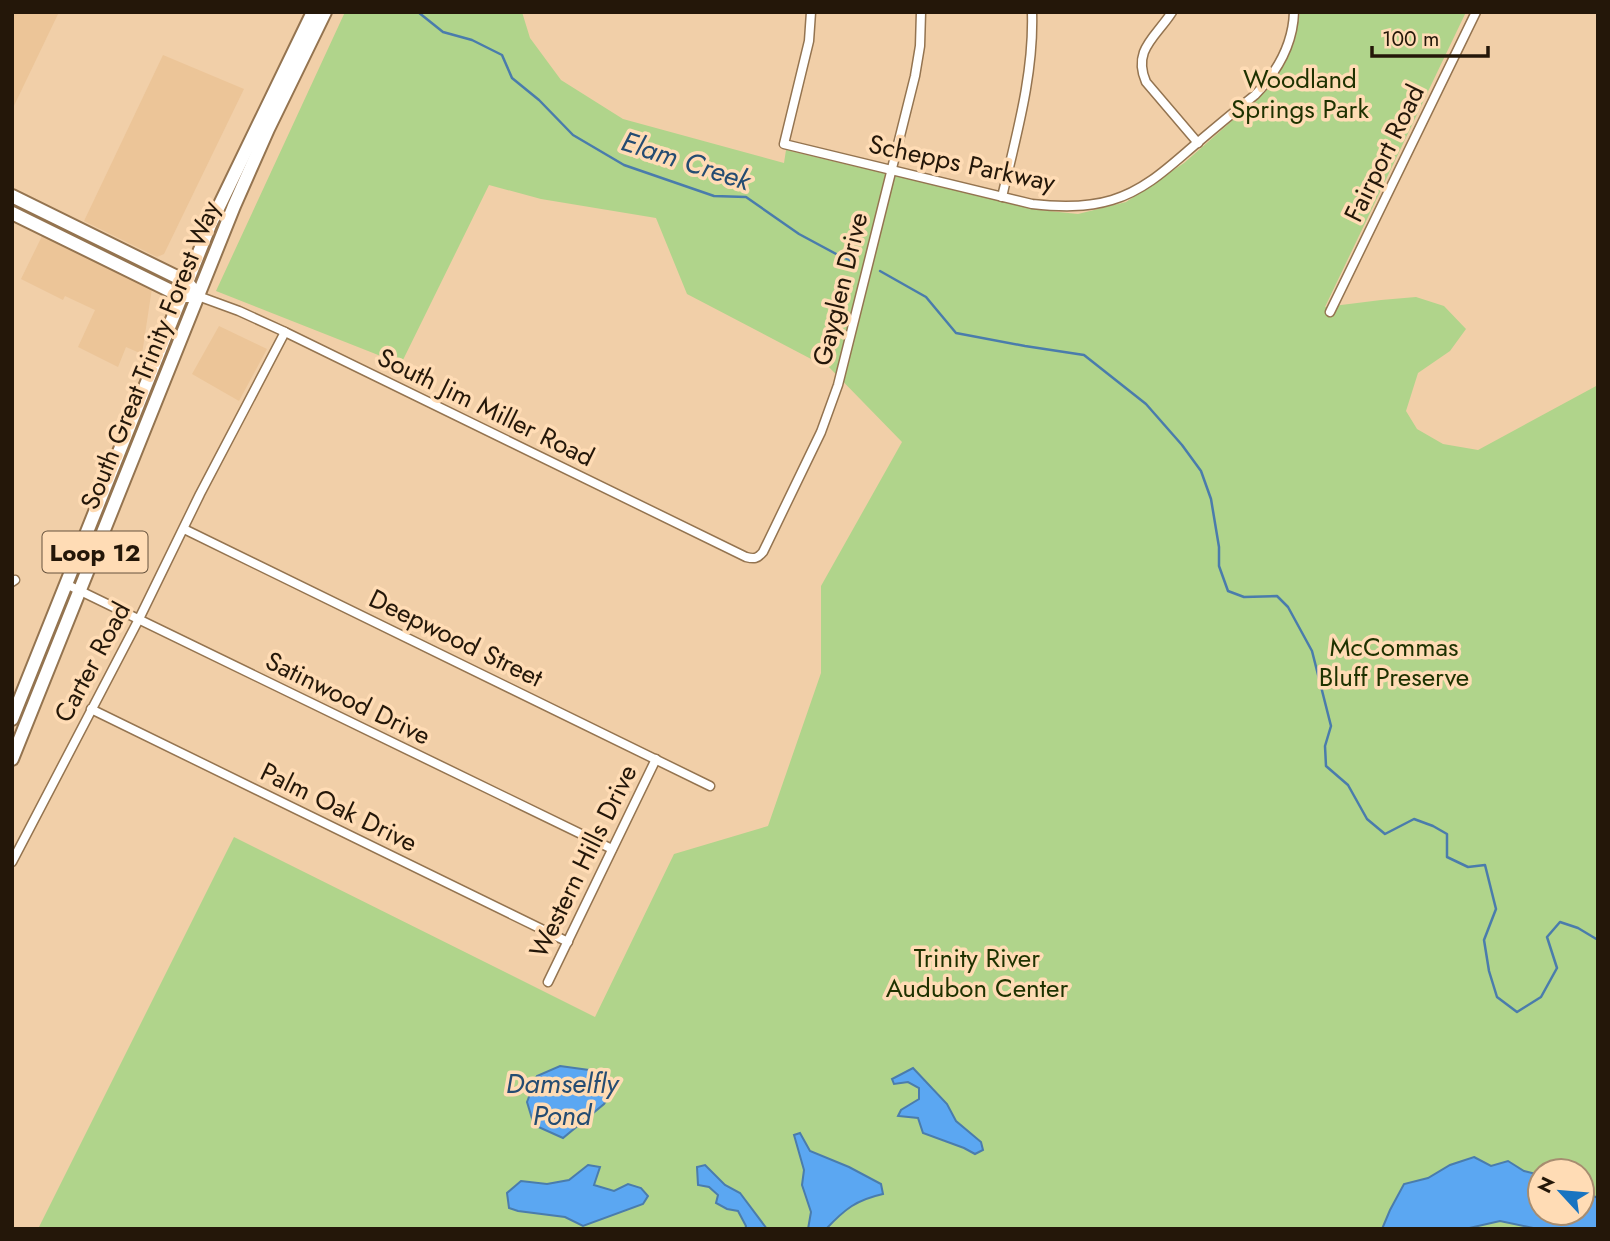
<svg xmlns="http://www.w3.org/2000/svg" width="1610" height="1241" viewBox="0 0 1610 1241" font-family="Jost,sans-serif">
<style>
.built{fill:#ecc598}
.green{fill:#b0d48b;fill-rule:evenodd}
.water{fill:#5ba7f2;stroke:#4a7cac;stroke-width:2}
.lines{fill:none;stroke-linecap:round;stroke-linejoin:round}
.stream{stroke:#4a7cac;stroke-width:2.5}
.minor-casing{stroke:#947450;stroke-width:11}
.secondary-casing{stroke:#947450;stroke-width:16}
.primary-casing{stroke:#947450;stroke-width:16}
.minor{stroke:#fff;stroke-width:8}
.secondary{stroke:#fff;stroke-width:12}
.primary{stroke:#fff;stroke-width:12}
.labels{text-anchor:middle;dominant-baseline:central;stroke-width:7;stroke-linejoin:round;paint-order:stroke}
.shield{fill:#ffdcb5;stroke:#66523d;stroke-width:2}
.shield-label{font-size:24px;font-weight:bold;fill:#241709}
.park-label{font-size:26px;fill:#1e3200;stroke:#ffdcb5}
.street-label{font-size:26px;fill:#241709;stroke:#ffdcb5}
.water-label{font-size:28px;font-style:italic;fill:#254c72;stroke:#ffdcb5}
</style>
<rect width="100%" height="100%" fill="#f1cfa8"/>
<g class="built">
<path d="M12 12H59L12 110Z"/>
<path d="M163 55 244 89 164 254 157 257 84 221Z"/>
<path d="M43 234 152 288 142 354 126 347 118 367 78 347 95 310 65 296 63 300 21 279Z"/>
<path d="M219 326 267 349 239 401 192 374Z"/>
</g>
<path class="green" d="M345 12H522L530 38 561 80 623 119 784 163 786 150 1039 210 1078 214 1126 202 1184 163 1266 91 1283 67 1294 43 1300 12H1466L1325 307 1381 300 1416 297 1444 306 1466 329 1450 351 1418 373 1406 411 1417 429 1443 444 1478 450 1598 385V1229H38L234 837 595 1017 674 854 768 826 821 673V586L902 442 824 362 813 360 687 294 656 218 541 199 489 185 401 364 216 291ZM1540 1171H1582V1213H1540Z"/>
<g class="water">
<path d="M560 1066 589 1070 602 1077 612 1091 604 1104 563 1138 534 1125 527 1102 537 1076Z"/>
<path d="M913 1068 947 1104 956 1121 981 1142 983 1150 975 1154 964 1148 923 1133 918 1118 898 1116 901 1110 919 1099V1088L908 1082 894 1084 892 1079Z"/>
<path d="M800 1133 810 1151 849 1167 881 1184 883 1194C856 1200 845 1209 826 1229H808L811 1212 802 1185 804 1170 794 1135Z"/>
<path d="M1474 1157 1491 1166 1508 1161 1524 1171 1540 1175V1213H1582V1191L1598 1198V1229H1538L1500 1221 1465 1229H1382L1390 1210 1404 1184 1428 1178 1450 1165Z"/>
<path d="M588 1165 600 1167 594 1185 614 1191 628 1184 641 1188 648 1196 643 1204 583 1226 565 1217 518 1211 509 1208 507 1193 521 1181 547 1184 569 1180Z"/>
<path d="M705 1165 725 1185 740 1193 767 1229H745L746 1226 738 1211 727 1209 716 1203 718 1195 709 1187 698 1185 697 1167Z"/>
</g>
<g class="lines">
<g class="stream">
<path d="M418 12 443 32 472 40 502 55 512 78 539 100 573 135 624 165 714 196 746 197 799 234 840 256 855 262"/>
<path d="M880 271 926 297 956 333 1025 346 1084 355 1146 404 1182 445 1201 471 1211 499 1219 547V566L1228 591 1244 597 1277 596 1288 607 1312 651 1331 726 1325 746 1326 766 1348 785 1367 819 1385 834 1414 819 1433 826 1447 834V857L1468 867 1485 865 1496 909 1484 940 1489 971 1497 997 1517 1012 1541 997 1557 968 1547 937 1560 922 1578 928 1598 940"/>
</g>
<defs>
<g id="minor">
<path d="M811 12 809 41 784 144 1032 204C1059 207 1086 208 1112 200 1146 190 1171 165 1197 143 1216 127 1235 111 1255 95 1277 72 1293 45 1294 12"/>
<path d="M1172 12C1156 37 1132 50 1146 82L1198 143"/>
<path d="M1002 197C1016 136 1034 75 1032 12"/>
<path d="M198 296 239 311 285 332 746 557C754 559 757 559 763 552L821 432 838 385 915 76 920 46 921 12"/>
<path d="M1330 312 1476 12"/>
<path d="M184 529 710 786"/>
<path d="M12 582 15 580"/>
<path d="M66 584 612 849"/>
<path d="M91 709 568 942"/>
<path d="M12 862 139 619 200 494 285 332"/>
<path d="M548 982 656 759"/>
</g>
<g id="secondary">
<path d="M12 196 187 282 198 296"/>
<path d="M12 213 181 296H192"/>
</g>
<g id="primary">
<path d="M12 719 210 225 313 12"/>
<path d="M12 759 234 206 268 129 325 12"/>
</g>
</defs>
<use href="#minor" class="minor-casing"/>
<use href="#secondary" class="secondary-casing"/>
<use href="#primary" class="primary-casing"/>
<use href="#minor" class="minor"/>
<use href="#secondary" class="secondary"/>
<use href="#primary" class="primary"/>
</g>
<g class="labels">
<rect class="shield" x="42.5" y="531.5" width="105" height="41" rx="5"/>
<g class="shield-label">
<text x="95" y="552">Loop 12</text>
</g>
<g class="park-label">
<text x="1300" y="79">Woodland<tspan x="1300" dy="30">Springs Park</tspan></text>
<text x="1394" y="647">McCommas<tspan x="1394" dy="30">Bluff Preserve</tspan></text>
<text x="977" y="958">Trinity River<tspan x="977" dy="30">Audubon Center</tspan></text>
</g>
<g class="street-label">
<text transform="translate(1384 153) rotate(-64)">Fairport Road</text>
<text transform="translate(962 163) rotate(12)">Schepps Parkway</text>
<text transform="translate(840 289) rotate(-76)">Gayglen Drive</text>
<text transform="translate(150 355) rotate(-68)">South Great Trinity Forest Way</text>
<text transform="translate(486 407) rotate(26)">South Jim Miller Road</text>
<text transform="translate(456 638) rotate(26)">Deepwood Street</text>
<text transform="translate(92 662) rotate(-62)">Carter Road</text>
<text transform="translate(348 698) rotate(26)">Satinwood Drive</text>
<text transform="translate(339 807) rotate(26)">Palm Oak Drive</text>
<text transform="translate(583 861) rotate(-64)">Western Hills Drive</text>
</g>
<g class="water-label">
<text transform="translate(686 161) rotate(18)">Elam Creek</text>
<text x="562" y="1083">Damselfly<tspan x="562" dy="32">Pond</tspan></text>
</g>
</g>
<rect width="1610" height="1241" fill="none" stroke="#241709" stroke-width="28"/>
<g transform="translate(1561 1192) rotate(296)"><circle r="33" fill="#ffdcb5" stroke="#a78d70" stroke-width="2"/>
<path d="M0-5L12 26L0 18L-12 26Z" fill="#1874c1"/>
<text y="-10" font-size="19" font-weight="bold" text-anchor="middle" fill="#241709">N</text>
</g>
<path d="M1372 46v10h116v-10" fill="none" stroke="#241709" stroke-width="3.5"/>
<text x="1382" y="46" font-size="21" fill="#241709" stroke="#ffdcb5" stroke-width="5" paint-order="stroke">100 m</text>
</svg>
